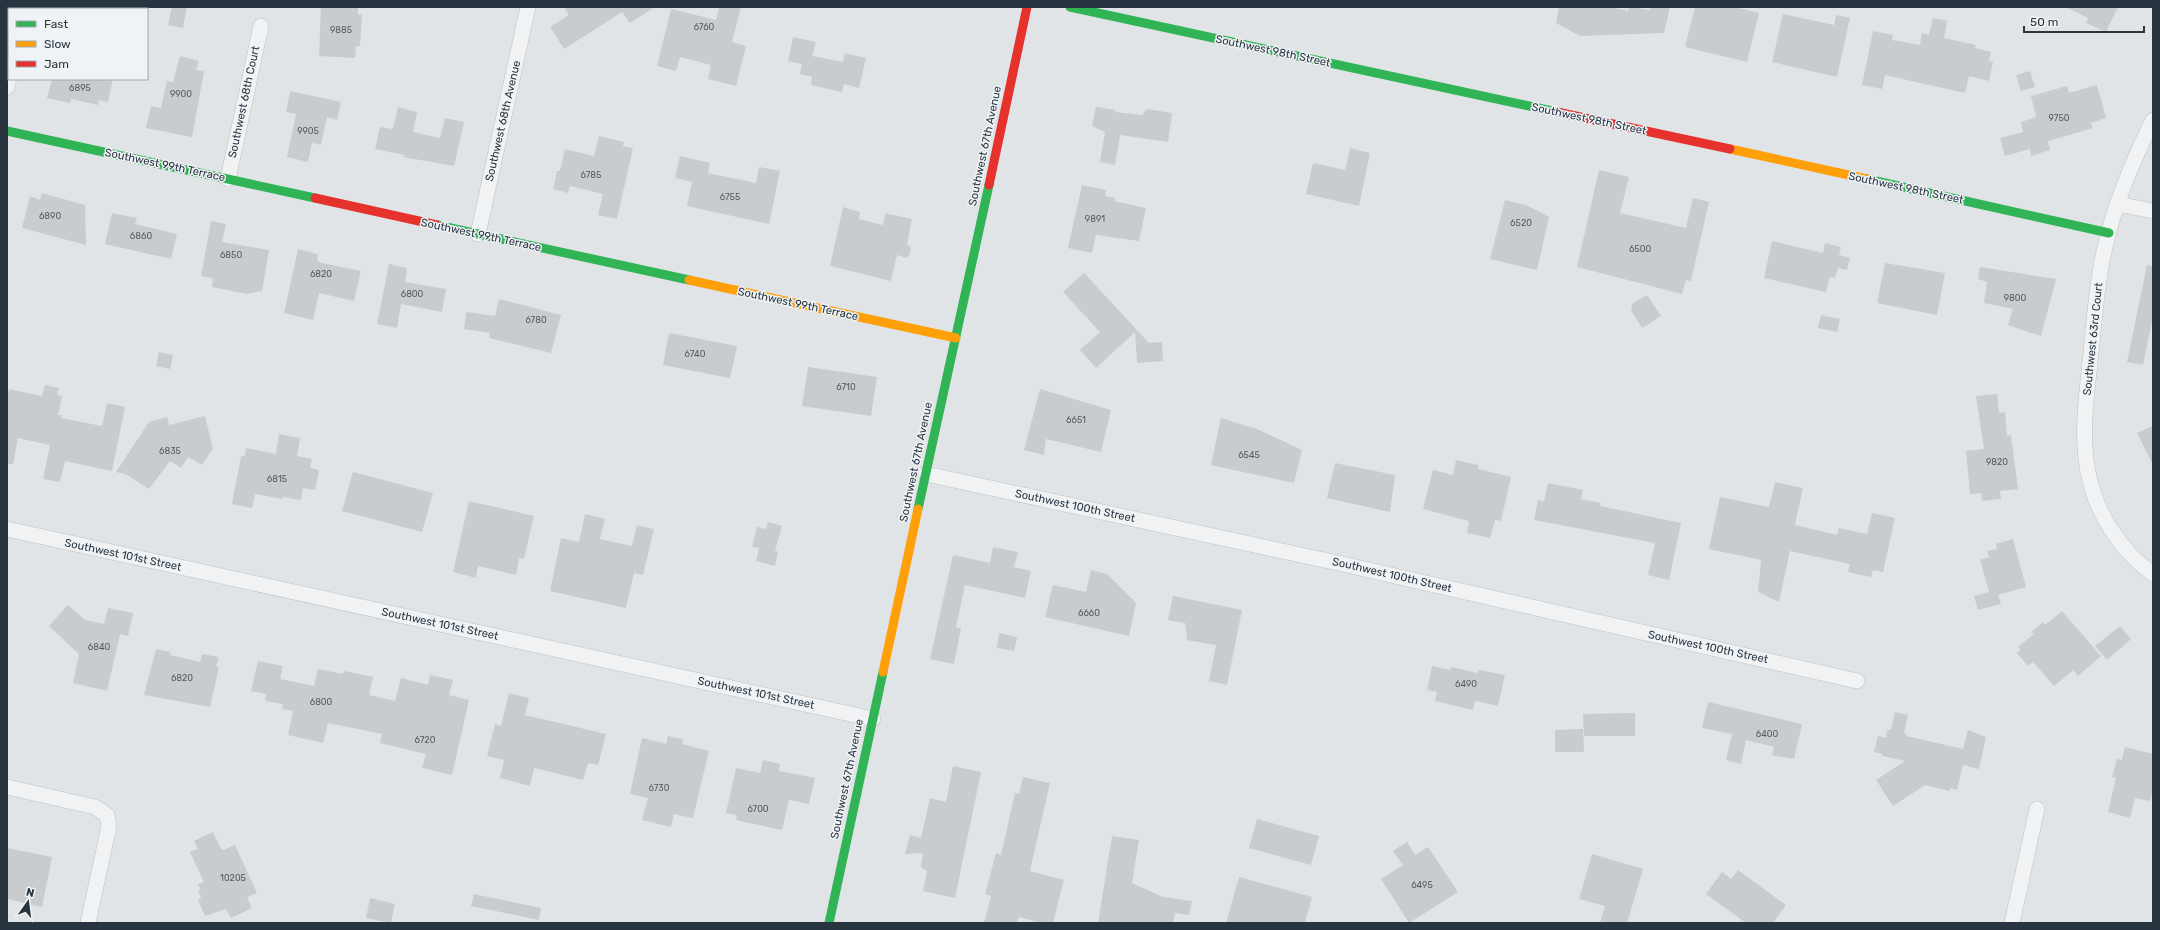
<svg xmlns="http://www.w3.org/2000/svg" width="2160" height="930" viewBox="0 0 2160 930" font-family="Rubik,sans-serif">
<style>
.building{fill:#c9ccce}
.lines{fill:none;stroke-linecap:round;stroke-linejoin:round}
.street-casing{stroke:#bfc2c4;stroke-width:16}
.street{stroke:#f1f2f3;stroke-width:15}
.fast{stroke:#30b455;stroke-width:9}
.slow{stroke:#ff9f0a;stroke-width:9}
.jam{stroke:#e5322d;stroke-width:9}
.labels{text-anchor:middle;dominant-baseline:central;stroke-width:3;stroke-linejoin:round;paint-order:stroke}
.number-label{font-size:9px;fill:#515c64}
.street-label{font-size:11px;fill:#283540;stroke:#eff3f6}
</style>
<rect width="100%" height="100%" fill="#e1e4e6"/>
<g class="building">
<path d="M172 7H187L183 28 168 25Z"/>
<path d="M321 7H358V15H362L360 46H356L355 58 319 56Z"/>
<path d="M564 7H655L630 23 622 12 564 49 550 27 569 15Z"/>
<path d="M719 7H741L732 42 746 46 736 86 708 79 711 65 680 57 676 71 657 66 671 9 716 20Z"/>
<path d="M1559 7H1609L1628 11 1629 7 1651 10 1650 7H1670L1664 33 1580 36 1556 23Z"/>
<path d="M1695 7H1734L1759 13 1747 62 1685 47Z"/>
<path d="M2065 7H2118L2106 32 2086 23 2088 18Z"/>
<path d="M1783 14 1834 25 1836 15 1850 18 1837 77 1772 62Z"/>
<path d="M1933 18 1947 21 1944 38 1976 45 1975 48 1991 52 1989 61 1993 62 1989 81 1969 76 1965 93 1885 75 1882 89 1862 85 1873 31 1893 35 1892 40 1920 45 1922 33 1929 35Z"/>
<path d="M793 37 816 42 812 56 843 62 845 53 866 58 859 88 844 84 842 92 811 85 812 77 800 74 802 64 788 61Z"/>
<path d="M180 56 199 61 196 70 204 71 192 137 146 128 151 106 161 108 167 81 173 82Z"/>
<path d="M2030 71 2035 87 2021 91 2016 75Z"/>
<path d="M52 79H113L108 102 99 100 98 105 71 99 70 103 47 98Z"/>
<path d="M2097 85 2106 118 2091 123 2093 128 2048 141 2050 150 2031 156 2030 149 2005 156 2000 138 2023 132 2021 122 2036 117 2031 96 2067 86 2069 93Z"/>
<path d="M290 91 341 102 337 120 327 117 321 145 312 143 308 162 287 157 296 114 286 112Z"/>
<path d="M398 107 417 112 413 132 440 138 445 118 464 122 454 166 403 157 404 155 375 149 380 127 393 129Z"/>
<path d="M1096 107 1116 110 1115 112 1142 115 1147 109 1172 113 1168 142 1120 135 1115 165 1100 162 1105 132 1092 126Z"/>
<path d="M599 136 624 142 623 146 633 148 617 219 598 215 603 194 570 186 568 193 553 189 557 171H560L565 149 594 156Z"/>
<path d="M1350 148 1370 153 1359 206 1306 194 1313 163 1345 170Z"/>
<path d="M680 156 710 163 708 173 756 183 759 167 780 171 769 224 687 206 692 182 675 178Z"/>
<path d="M1599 170 1629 177 1620 213 1686 228 1693 198 1709 202 1691 281 1686 280 1682 294 1577 267Z"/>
<path d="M1082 185 1106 190 1105 196 1115 198 1114 201 1146 208 1139 241 1096 235 1092 253 1068 248Z"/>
<path d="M42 193 85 205 86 245 22 228 30 196 40 200Z"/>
<path d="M1505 200 1526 205 1549 217 1537 270 1490 259Z"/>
<path d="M843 207 860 212 859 219 883 225 885 213 912 219 907 244 911 248 910 254 906 258 897 255 891 281 830 266Z"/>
<path d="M112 213 137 218 135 224 177 234 171 259 105 244Z"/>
<path d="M211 221 226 224 222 242 269 250 262 291 247 294 212 287 213 278 201 276Z"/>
<path d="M1772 241 1823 253 1825 243 1841 247 1839 255 1850 258 1847 270 1838 268 1835 278 1830 277 1826 292 1764 278Z"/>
<path d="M298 249 317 254 318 262 361 271 354 301 319 293 313 320 284 313Z"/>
<path d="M1885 263 1945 273 1937 315 1877 303Z"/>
<path d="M389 264 407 268 405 282 446 289 442 312 401 304 397 328 377 324Z"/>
<path d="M2147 265 2153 266V316L2143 365 2127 362Z"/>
<path d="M1980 267 2056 279 2041 336 2008 325 2013 309 1984 303 1987 282 1978 279Z"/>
<path d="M1084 273 1149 343 1162 342 1163 361 1137 363 1135 332 1096 368 1080 350 1100 332 1063 292Z"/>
<path d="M1647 295 1661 316 1642 328 1631 310 1633 303Z"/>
<path d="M499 299 561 315 551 353 489 338 490 333 464 329 466 312 495 316Z"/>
<path d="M1821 315 1840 319 1837 332 1818 328Z"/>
<path d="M669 333 737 346 730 378 663 365Z"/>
<path d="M159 352 173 355 170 369 156 366Z"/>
<path d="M808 367 877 377 871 416 802 406Z"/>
<path d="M45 385 59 388 57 395 62 396 58 415H62L61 418 102 426 107 403 125 407 112 471 65 461 60 482 43 479 50 445 18 438 13 464H7V398L9 389 42 396Z"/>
<path d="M1040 389 1111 410 1101 452 1046 439 1044 455 1024 450Z"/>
<path d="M1997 394 1999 413 2005 412 2007 436 2011 435 2018 489 2000 491 2001 499 1982 501 1981 493 1970 494 1966 451 1984 449 1976 396Z"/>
<path d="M205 416 213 449 202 465 188 457 181 468 170 461 149 489 125 474 116 472 149 422 167 417 169 425Z"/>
<path d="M1221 418 1257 429 1302 450 1294 483 1211 465Z"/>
<path d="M2153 426V465L2137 433Z"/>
<path d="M279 434 300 438 297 456 312 459 310 468 319 470 315 490 303 488 301 500 283 497V499L255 494 252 508 232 504 241 456H245L246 448 276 454Z"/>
<path d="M1456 460 1479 465 1478 469 1511 477 1501 521 1495 520 1490 538 1467 533 1469 521 1423 509 1433 470 1453 475Z"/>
<path d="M1335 463 1395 475 1390 512 1327 498Z"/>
<path d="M353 472 433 493 422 532 342 511Z"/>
<path d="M1775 482 1803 488 1795 525 1837 535 1839 528 1867 534 1872 513 1895 518 1883 572 1873 570 1871 577 1848 572 1850 564 1790 551 1779 602 1758 592 1761 560 1709 549 1720 497 1769 507Z"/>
<path d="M1548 483 1583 490 1581 499 1601 503 1600 506 1681 523 1669 580 1648 575 1655 543 1534 520 1538 500 1544 501Z"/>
<path d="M469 501 534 516 524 559 519 558 516 575 478 566 476 578 453 572Z"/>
<path d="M585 514 605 519 600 539 632 546 637 525 654 529 643 575 634 573 626 608 550 591 561 538 579 542Z"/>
<path d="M768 522 782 526 775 551 778 552 775 566 756 561 759 548 752 547 757 527 766 529Z"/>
<path d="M2013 539 2026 587 1998 595 2001 604 1978 610 1974 596 1989 592 1980 560 1989 557 1987 551 1997 549 1996 544Z"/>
<path d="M993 547 1018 552 1014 567 1031 571 1025 598 965 585 956 627 961 628 954 664 930 659 953 555 990 563Z"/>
<path d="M1091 570 1107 574 1136 603 1129 636 1045 617 1053 585 1086 592Z"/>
<path d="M1173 596 1242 610 1227 685 1209 681 1216 645 1187 640 1185 623 1168 620Z"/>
<path d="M68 605 85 620 104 624 108 608 133 613 128 636 120 634 107 691 73 683 79 654 49 626Z"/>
<path d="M2062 611 2101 656 2078 676 2073 670 2054 686 2033 662 2028 666 2017 653 2021 650 2018 647 2034 634 2031 632 2043 622 2045 625Z"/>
<path d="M2120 626 2131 639 2107 660 2095 646Z"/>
<path d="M999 633 1017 637 1014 651 997 648Z"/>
<path d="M156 649 171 652 170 655 200 662 202 654 219 657 216 667H219L210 707 144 695Z"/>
<path d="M258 661 283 666 280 679 314 686 318 669 343 674 344 671 373 677 369 695 395 701 401 678 428 685 430 675 453 680 449 695 469 700 452 775 422 768 426 754 380 743 382 734 328 723 323 743 288 735 293 711 282 709 283 704 265 701 266 694 251 691Z"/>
<path d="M1432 666 1451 670V667L1478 673 1479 670 1505 675 1498 706 1475 701 1473 710 1435 701 1437 692 1427 690Z"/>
<path d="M509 693 529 698 525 715 606 734 598 765 588 763 583 780 534 768 530 786 500 778 504 760 487 756 495 724 501 726Z"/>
<path d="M1708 702 1802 724 1794 759 1772 755 1774 747 1746 740 1741 764 1726 760 1732 734 1702 728Z"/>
<path d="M1895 712 1908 715 1904 733 1906 734V736L1963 749 1968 730 1986 737 1979 769 1963 765 1957 790 1950 788V791L1925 785 1893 806 1876 780 1905 761 1882 756V754L1874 752 1878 736 1886 738 1887 730H1891Z"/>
<path d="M1635 713V736H1584L1583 714Z"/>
<path d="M1583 729 1584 752H1555V730Z"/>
<path d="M668 736 683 739 682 744 709 751 693 818 674 814 671 827 642 820 648 798 630 794 642 738 666 744Z"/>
<path d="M2125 747 2153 754V790L2150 801 2135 798 2130 818 2108 812 2116 778 2112 777 2117 759 2122 760Z"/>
<path d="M763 760 780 764 779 771 815 778 809 804 789 800 782 830 736 820 737 815 726 813 736 768 760 773Z"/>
<path d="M953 766 981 772 955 898 923 891 927 871 921 867 923 853 905 854 910 835 921 838 930 798 946 802Z"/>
<path d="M1023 777 1050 783 1030 871 1064 880 1053 923H1041L1019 917 1017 923H984L991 896 985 894 996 853 1001 855 1015 793 1019 794Z"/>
<path d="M1257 819 1319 836 1311 865 1249 848Z"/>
<path d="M213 832 221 849 224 850 235 845 257 893 247 897 252 908 231 918 226 909 205 916 198 900 201 898 198 891 201 890 198 884 204 882 190 852 198 849 194 841Z"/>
<path d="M1112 836 1139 840 1132 883 1163 897 1192 901 1189 915 1175 913 1173 923H1098Z"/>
<path d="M1407 842 1415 855 1428 847 1458 892 1409 923 1381 879 1403 865 1393 851Z"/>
<path d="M7 848 52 857 42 907 7 899Z"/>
<path d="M1592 854 1643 869 1627 923H1600L1605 906 1579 899Z"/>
<path d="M1738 870 1786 905 1773 923H1746L1706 894 1722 872 1731 879Z"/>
<path d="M1239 877 1312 897 1305 923H1226Z"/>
<path d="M474 894 541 908 539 920 471 906Z"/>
<path d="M370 898 395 904 391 923 366 918Z"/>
</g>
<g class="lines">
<defs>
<g id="street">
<path d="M24 9 25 7"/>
<path d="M7 87 9 78"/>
<path d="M2153 120C2133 160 2115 203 2105 247 2096 285 2094 325 2090 363 2086 399 2081 437 2088 472 2095 511 2120 551 2153 574"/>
<path d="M228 179 261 26"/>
<path d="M2118 204 2153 211"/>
<path d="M478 234 528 7"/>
<path d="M926 474 1338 563 1857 681"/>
<path d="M7 529 873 719"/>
<path d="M7 787 95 807 107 815 109 826 88 923"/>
<path d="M2012 923 2037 809"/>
</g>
</defs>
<use href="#street" class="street-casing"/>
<use href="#street" class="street"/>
<g class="fast">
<path d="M1070 7 1557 112"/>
<path d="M7 131 315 198"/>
<path d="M1867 179 2109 233"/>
<path d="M437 225 689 280"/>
<path d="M918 509 989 185"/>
<path d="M829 923 883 672"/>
</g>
<g class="slow">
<path d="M1730 149 1867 179"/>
<path d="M689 280 956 338"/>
<path d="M883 672 918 509"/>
</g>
<g class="jam">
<path d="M1557 112 1730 149"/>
<path d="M989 185 1027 7"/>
<path d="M315 198 437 225"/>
</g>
</g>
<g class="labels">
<g class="number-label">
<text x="704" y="27">6760</text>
<text x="341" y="30">9885</text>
<text x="80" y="88">6895</text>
<text x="181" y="94">9900</text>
<text x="2059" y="118">9750</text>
<text x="308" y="131">9905</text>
<text x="591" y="175">6785</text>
<text x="730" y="197">6755</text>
<text x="50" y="216">6890</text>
<text x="1095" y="219">9891</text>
<text x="1521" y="223">6520</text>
<text x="141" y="236">6860</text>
<text x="1640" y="249">6500</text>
<text x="231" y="255">6850</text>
<text x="321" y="274">6820</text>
<text x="412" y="294">6800</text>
<text x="2015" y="298">9800</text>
<text x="536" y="320">6780</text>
<text x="695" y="354">6740</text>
<text x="846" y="387">6710</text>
<text x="1076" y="420">6651</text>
<text x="170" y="451">6835</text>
<text x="1249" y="455">6545</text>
<text x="1997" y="462">9820</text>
<text x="277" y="479">6815</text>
<text x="1089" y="613">6660</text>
<text x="99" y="647">6840</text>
<text x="182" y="678">6820</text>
<text x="1466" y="684">6490</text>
<text x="321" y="702">6800</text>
<text x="1767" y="734">6400</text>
<text x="425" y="740">6720</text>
<text x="659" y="788">6730</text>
<text x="758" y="809">6700</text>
<text x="233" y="878">10205</text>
<text x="1422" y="885">6495</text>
</g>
<g class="street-label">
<text transform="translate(1273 51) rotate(12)">Southwest 98th Street</text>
<text transform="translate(244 102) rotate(-78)">Southwest 68th Court</text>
<text transform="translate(1589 119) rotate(12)">Southwest 98th Street</text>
<text transform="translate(503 121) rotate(-77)">Southwest 68th Avenue</text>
<text transform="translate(985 146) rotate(-78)">Southwest 67th Avenue</text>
<text transform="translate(165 165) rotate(12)">Southwest 99th Terrace</text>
<text transform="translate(1906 188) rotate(12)">Southwest 98th Street</text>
<text transform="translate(481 235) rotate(12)">Southwest 99th Terrace</text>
<text transform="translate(798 304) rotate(12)">Southwest 99th Terrace</text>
<text transform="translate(2093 339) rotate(-84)">Southwest 63rd Court</text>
<text transform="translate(916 462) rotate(-78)">Southwest 67th Avenue</text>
<text transform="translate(1075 506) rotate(12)">Southwest 100th Street</text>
<text transform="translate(123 555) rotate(12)">Southwest 101st Street</text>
<text transform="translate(1392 575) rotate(13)">Southwest 100th Street</text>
<text transform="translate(440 624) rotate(12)">Southwest 101st Street</text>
<text transform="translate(1708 647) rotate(12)">Southwest 100th Street</text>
<text transform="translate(756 693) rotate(12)">Southwest 101st Street</text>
<text transform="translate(847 779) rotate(-78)">Southwest 67th Avenue</text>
</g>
</g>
<rect width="2160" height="930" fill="none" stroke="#283540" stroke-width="16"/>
<rect x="8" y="8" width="140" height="72" fill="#eff3f6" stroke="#9fa7ad"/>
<rect x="16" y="21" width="20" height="6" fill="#30b455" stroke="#9fa7ad"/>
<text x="44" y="28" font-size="12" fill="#283540">Fast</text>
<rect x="16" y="41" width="20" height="6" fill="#ff9f0a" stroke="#9fa7ad"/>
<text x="44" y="48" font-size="12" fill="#283540">Slow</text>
<rect x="16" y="61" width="20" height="6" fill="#e5322d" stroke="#9fa7ad"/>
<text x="44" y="68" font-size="12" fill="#283540">Jam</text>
<g transform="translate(28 902) rotate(14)" stroke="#eff3f6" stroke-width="3" paint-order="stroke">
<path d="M0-3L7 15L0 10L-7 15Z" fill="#283540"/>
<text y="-6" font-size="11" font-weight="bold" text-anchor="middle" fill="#283540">N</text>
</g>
<path d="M2024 26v6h120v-6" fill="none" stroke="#283540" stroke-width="2"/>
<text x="2030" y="26" font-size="12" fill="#283540" stroke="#eff3f6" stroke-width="3" paint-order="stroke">50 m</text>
</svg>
